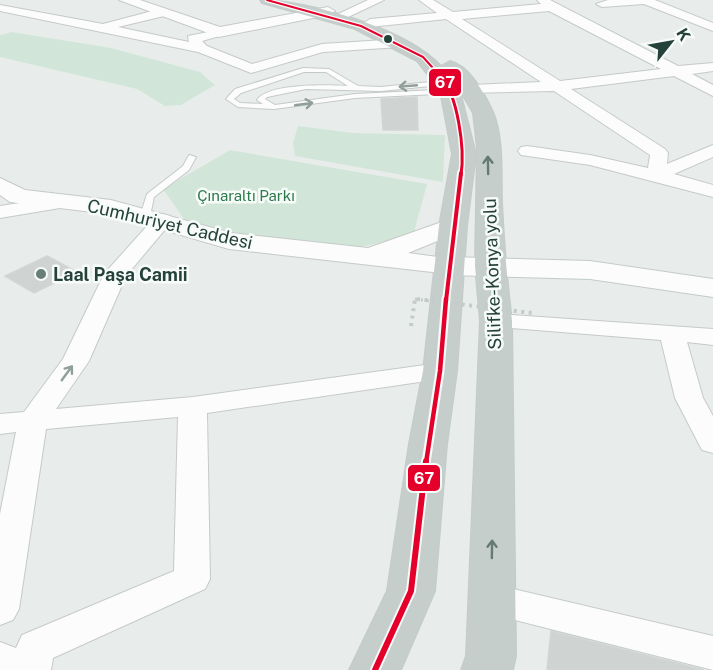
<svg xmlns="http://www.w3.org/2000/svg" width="713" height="670" viewBox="0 0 713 670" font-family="'Public Sans',sans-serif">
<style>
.green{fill:#d1e6d8}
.building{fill:#cfd4d2;stroke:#d1d6d4;stroke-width:1.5}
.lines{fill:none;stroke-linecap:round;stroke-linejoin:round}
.service-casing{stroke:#c5cac8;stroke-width:2}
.minor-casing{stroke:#c5cac8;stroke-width:2}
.tertiary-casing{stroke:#c5cac8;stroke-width:2}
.secondary-casing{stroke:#c3cbc8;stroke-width:2}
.trunk-casing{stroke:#c3ccc9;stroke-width:2}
.path{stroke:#c3ccca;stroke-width:4;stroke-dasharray:3 4.5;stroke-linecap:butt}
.service{fill:#fcfcfc;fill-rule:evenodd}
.minor{fill:#fcfcfc;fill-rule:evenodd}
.tertiary{fill:#fcfcfc;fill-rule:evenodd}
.secondary{fill:#fcfcfc;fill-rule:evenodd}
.trunk{fill:#c6cecc;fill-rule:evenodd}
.path-bridge-far1{stroke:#c3ccca;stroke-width:3;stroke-dasharray:2 4;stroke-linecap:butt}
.path-bridge{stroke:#c3ccca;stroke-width:4;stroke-dasharray:3 4.5;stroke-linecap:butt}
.bus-1-far4-casing{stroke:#f7fbf9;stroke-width:4.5}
.bus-1-far3-casing{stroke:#f7fbf9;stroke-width:6}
.bus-1-far2-casing{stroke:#f7fbf9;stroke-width:8}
.bus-1-far1-casing{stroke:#f7fbf9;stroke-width:9}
.bus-1-casing{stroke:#f7fbf9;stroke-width:10}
.bus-1-far4{stroke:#e4002b;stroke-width:2}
.bus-1-far3{stroke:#e4002b;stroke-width:3}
.bus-1-far2{stroke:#e4002b;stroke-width:4}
.bus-1-far1{stroke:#e4002b;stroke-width:4.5}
.bus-1{stroke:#e4002b;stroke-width:6}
.oneway{stroke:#909f9b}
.oneway2{stroke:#657a74}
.bus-dot{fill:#24423a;stroke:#f7fbf9;stroke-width:2}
.poi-dot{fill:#697e78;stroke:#f7fbf9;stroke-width:2}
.labels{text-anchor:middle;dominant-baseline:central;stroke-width:5;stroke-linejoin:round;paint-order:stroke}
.far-park-label{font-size:15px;fill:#2d7a4b;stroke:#f7fbf9}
.street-label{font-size:18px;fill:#24423a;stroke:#f7fbf9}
.poi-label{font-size:18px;font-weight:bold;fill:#24423a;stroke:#f7fbf9;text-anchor:start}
.line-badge{stroke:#f7fbf9;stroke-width:2}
.badge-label{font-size:16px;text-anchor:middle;font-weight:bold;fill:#fff}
</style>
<rect width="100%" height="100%" fill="#e8edeb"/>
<g class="green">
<path d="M12 32 111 48 200 72 215 85 181 105 165 106 137 89 0 57V35Z"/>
<path d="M298 126 353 133 445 135 443 182 295 156 293 143Z"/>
<path d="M230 150 427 184 413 236 340 251 237 236 184 219 163 189Z"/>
</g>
<g class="building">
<path d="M417 97 418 130H383L381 99Z"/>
<path d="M47 256 77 272 34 293 5 276Z"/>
<path d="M551 631 704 670H547Z"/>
</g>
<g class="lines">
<defs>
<g id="service">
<path d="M303 68 329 69 358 86 381 87 450 80 453 82 450 84 381 91 306 89 267 97 265 99 275 105 355 94 457 89 461 91 457 93 355 98 274 109 238 107 226 99 235 89ZM304 72H326L348 86C329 85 268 83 257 100L263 104 240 103 234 99 241 93Z"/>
<path d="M189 155 196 157 189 170 154 197 150 216 145 219 142 218 140 216 147 194 183 166Z"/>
</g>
<g id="minor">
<path d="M368 0H384L346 18 336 15Z"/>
<path d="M419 0H433L453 12 541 4 537 0H550L678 66 713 63V71L692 74 713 85V96L674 76 571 89 665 149 668 153 667 164 713 145V157L674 174 713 185V197L590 165 521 155 518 151 521 147 527 146 590 155 648 168 650 155 554 91 467 93 464 90 467 87 472 85 541 82 446 19 370 27 364 23 370 19 437 13ZM549 11 661 69 560 81 462 19Z"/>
<path d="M608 0H655L713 23V31L644 4 602 7 596 4Z"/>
<path d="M0 5 103 24 160 9 164 10V16L118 27 189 42 188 36 223 29V35L202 41 207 46 252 64 322 44 400 39 407 43 400 47 323 52 251 73 198 52 0 11Z"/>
<path d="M65 196 72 198 75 202 72 206 0 218V206Z"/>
<path d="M163 214 170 216 173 220 126 276 89 361 56 409 193 397 440 363 450 365 454 371 450 377 440 379 207 413 210 579 205 589 53 658 51 670H0V642L16 648 22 635 174 571 178 417 46 429 19 609 13 620 0 625V514L16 432 0 434V414L24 412 63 359 104 274 156 216Z"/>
<path d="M496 314 713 329V345L687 342 703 398 713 416V453L702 450 675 398 661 340 487 326 484 321 487 316Z"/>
<path d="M492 584 713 636V670L479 611 474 600 479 589Z"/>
</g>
<g id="tertiary">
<path d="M119 0H140L220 27 328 7 335 11 328 15 219 37Z"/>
<path d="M0 178 25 190 111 200 231 233 368 248 453 218 462 221 466 226 462 231 408 253 460 260 464 266 460 272 450 274 229 249 109 214 10 202 0 195Z"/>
</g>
<path id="secondary" d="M450 257 590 261 713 279V297L590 279 450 275 440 272 435 266 440 260Z"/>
<path id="trunk" d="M260 0C309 0 407 29 441 66L450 61C469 65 485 94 493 112 504 138 501 174 502 203 504 243 507 281 512 321L516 656 513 670H461L466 656 480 321 475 266 477 148 473 113 454 80 460 91 476 154 467 226 457 371 447 444 435 591 401 670H349L387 591 409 444 423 371 439 226 452 154 440 91 417 61 355 29 262 3Z"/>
</defs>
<use href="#service" class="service-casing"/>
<use href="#minor" class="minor-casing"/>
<use href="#tertiary" class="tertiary-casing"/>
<use href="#secondary" class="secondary-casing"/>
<use href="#trunk" class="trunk-casing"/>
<path class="path" d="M411 326 415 299"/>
<use href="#service" class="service"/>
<use href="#minor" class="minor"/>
<use href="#tertiary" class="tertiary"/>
<use href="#secondary" class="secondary"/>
<use href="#trunk" class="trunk"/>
<path class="path-bridge-far1" d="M415 299 430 301"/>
<path class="path-bridge" d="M417 299 532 313"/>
<defs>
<path id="bus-1-far4" d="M267 0 361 26 423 57 441 77"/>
<path id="bus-1-far3" d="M440 75C458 95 465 149 461 175"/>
<path id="bus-1-far2" d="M446 301 461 173"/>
<path id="bus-1-far1" d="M426 463 440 371 446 299"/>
<path id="bus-1" d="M375 670 411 591 426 461"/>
</defs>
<use href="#bus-1-far4" class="bus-1-far4-casing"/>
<use href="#bus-1-far3" class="bus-1-far3-casing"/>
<use href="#bus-1-far2" class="bus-1-far2-casing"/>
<use href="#bus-1-far1" class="bus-1-far1-casing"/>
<use href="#bus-1" class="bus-1-casing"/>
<use href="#bus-1-far4" class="bus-1-far4"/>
<use href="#bus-1-far3" class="bus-1-far3"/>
<use href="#bus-1-far2" class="bus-1-far2"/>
<use href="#bus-1-far1" class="bus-1-far1"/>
<use href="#bus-1" class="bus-1"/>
</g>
<defs><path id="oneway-shaft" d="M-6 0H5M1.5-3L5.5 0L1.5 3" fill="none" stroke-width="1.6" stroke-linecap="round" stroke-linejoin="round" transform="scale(1.5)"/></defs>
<g class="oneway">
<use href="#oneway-shaft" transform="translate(408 86) rotate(175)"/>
<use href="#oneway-shaft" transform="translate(304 104) rotate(-8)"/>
<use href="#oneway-shaft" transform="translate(67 373) rotate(-54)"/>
</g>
<g class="oneway2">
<use href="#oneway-shaft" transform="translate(488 165) rotate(-91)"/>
<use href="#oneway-shaft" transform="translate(492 549) rotate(-89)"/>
</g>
<circle class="bus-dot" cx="388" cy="39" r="5"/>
<circle class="poi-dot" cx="41" cy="274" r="6"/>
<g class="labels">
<g class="far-park-label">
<text x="246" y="195">Çınaraltı Parkı</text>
</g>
<g class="street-label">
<text transform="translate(170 224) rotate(13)">Cumhuriyet Caddesi</text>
<text transform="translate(492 274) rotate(-92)">Silifke-Konya yolu</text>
</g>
<g class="poi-label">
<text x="53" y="274">Laal Paşa Camii</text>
</g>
</g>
<g class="line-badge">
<rect x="428" y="68" width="34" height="29" rx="6" fill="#e4002b"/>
<rect x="407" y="464" width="34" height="28" rx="6" fill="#e4002b"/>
</g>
<g class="badge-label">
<text x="445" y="88">67</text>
<text x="424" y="484">67</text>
</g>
<g transform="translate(671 42) rotate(59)" stroke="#f7fbf9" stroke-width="4.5" paint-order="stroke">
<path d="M0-4.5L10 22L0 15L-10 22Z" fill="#24423a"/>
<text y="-9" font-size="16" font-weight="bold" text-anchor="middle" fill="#24423a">K</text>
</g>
</svg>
